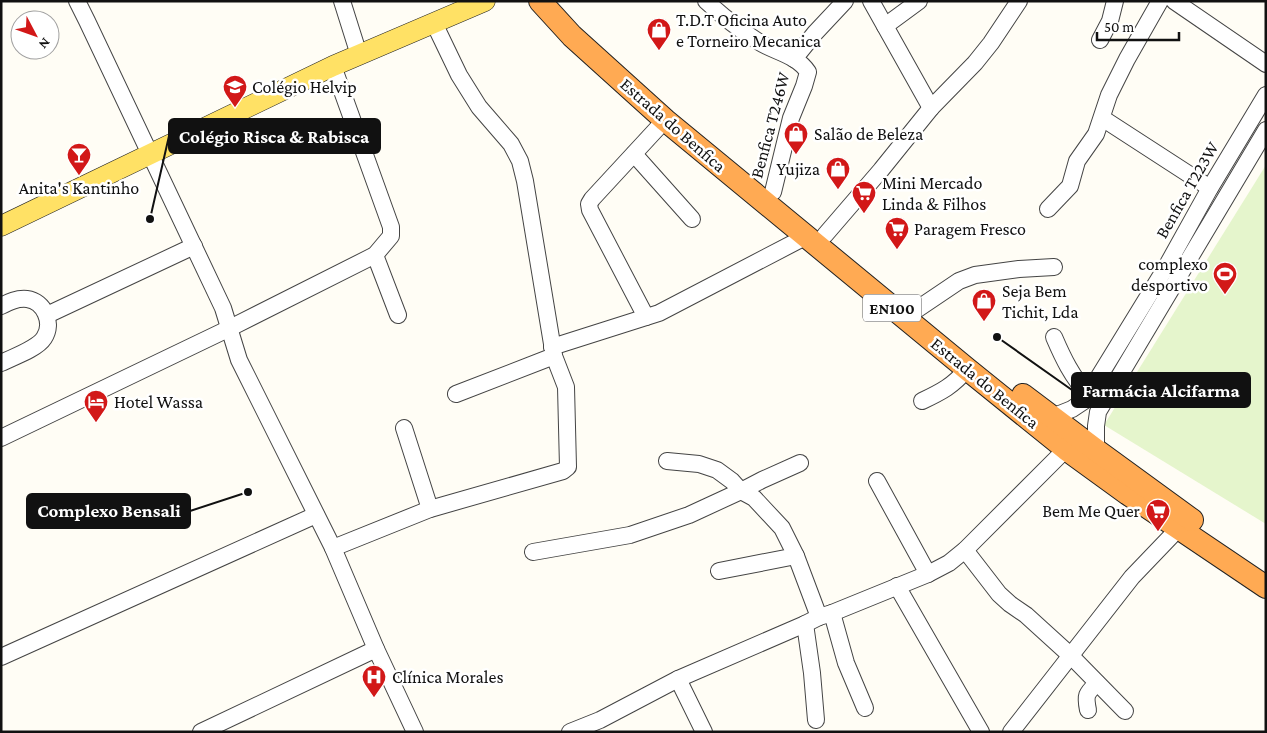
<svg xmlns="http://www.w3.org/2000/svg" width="1267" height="733" viewBox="0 0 1267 733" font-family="'Crimson Pro',serif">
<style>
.pitch{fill:#e5f5cc}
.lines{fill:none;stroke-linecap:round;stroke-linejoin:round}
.minor-casing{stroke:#444;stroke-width:18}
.major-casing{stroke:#222;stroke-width:21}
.highway-casing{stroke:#222;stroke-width:24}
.minor{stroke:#fff;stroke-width:16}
.major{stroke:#ffe165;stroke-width:20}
.highway{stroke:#ffaa53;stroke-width:22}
.labels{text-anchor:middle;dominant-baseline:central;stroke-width:5;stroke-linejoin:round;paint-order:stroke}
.shield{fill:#fff;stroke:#585858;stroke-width:1}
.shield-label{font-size:16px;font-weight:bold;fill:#111}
.poi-label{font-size:18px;fill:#111;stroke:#fff;text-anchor:start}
.street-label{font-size:18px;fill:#111;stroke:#fff}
.leader{fill:none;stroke:#111;stroke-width:2}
.callout-dot{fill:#111;stroke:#fff;stroke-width:2}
.callout{fill:#111;stroke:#111;stroke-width:2}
.callout-label{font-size:19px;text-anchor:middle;font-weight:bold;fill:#fff}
</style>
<rect width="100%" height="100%" fill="#fffdf5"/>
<path class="pitch" d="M1266 165V524L1104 425Z"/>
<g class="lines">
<defs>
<g id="minor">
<path d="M77 1 87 21 223 308 239 360 333 548 376 649 415 732"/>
<path d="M342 1 359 55"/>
<path d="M706 1C722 16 740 30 759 42 775 52 797 55 808 72L804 86 791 118 773 192"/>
<path d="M871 1 931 108"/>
<path d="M1174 1 1266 64"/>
<path d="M885 26 919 1"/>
<path d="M1100 40 1110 21 1115 1"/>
<path d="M794 59 815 33 845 1"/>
<path d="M1102 118 1210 188"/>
<path d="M634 154 692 219"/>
<path d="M1048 209 1070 186 1077 161 1096 134 1109 95 1127 59 1160 1"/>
<path d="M825 235 881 170 931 108 975 63 991 43 1019 1"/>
<path d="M375 255 398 315"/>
<path d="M1 306C9 302 17 298 27 299 44 301 54 323 44 338 37 349 13 357 1 363"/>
<path d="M916 310 959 281 975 275 1019 269 1054 267"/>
<path d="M47 315 194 246"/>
<path d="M646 317 590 210 589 204 592 199 665 120"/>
<path d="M1054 337C1063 358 1072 377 1088 394"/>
<path d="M552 347 659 313 805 237"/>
<path d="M456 394 554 356"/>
<path d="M922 401C941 392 953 386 967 369"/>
<path d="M1052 417 1072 409 1084 401 1165 269 1210 188 1266 95"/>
<path d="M404 428 430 509"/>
<path d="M1 438 230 328 375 255 391 236V227L333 66"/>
<path d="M1096 450V426L1098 412 1266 130"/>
<path d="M667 461 699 464 717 470 732 481 741 491 754 498 782 528 796 556 819 617"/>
<path d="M877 481 928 574"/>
<path d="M333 548 430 509 563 471 568 467 566 387 554 356 525 181 520 161 511 144 479 107 459 75 434 23"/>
<path d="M965 550 999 594 1010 604 1026 615 1070 655 1125 711"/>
<path d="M533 552 630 535 689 515 741 491 762 480 800 463"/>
<path d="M719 571 796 556"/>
<path d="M897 586 981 732"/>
<path d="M832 613 846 663 865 708"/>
<path d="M805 624 812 673 816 720"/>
<path d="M1 657 316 515"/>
<path d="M678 679 704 732"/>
<path d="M1088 710C1085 695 1086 694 1097 683"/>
<path d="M201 732 376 649"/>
<path d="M570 732 600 720 678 679 805 624 819 617 832 613 928 574 949 563 965 550 1066 449"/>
<path d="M1011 732 1132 577 1178 529"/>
</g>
<path id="major" d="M1 226 333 66 485 1"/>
<g id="highway">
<path d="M540 1 572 36 665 120 967 369 1066 449 1128 494 1266 587"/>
<path d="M1023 395 1096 450 1192 520"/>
</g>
</defs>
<use href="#minor" class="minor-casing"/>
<use href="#major" class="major-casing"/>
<use href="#highway" class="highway-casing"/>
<use href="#minor" class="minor"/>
<use href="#major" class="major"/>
<use href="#highway" class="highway"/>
</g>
<defs>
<symbol id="shop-pin" viewBox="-11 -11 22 30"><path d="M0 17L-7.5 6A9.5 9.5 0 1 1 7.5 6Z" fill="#d21818" stroke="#fff"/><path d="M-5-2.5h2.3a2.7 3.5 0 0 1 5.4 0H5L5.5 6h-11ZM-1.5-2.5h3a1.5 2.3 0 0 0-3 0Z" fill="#fff"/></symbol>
<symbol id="school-pin" viewBox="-11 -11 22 30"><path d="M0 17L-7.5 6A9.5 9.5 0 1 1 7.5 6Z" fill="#d21818" stroke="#fff"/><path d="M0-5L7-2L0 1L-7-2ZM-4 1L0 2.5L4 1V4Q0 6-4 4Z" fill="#fff"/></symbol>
<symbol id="bar-pin" viewBox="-11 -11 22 30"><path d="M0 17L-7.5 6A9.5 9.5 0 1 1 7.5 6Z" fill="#d21818" stroke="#fff"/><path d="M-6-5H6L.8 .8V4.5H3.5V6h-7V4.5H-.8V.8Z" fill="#fff"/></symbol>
<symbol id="supermarket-pin" viewBox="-11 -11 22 30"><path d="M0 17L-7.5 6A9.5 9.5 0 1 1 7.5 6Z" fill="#d21818" stroke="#fff"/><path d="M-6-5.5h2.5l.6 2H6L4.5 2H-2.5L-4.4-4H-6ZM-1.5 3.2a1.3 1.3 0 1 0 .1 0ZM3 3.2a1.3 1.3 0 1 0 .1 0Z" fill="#fff"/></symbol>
<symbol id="stadium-pin" viewBox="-11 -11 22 30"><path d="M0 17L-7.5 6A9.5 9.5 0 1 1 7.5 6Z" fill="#d21818" stroke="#fff"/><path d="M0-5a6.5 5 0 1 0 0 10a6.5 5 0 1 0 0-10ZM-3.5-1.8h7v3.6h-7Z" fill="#fff"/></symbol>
<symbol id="hotel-pin" viewBox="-11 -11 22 30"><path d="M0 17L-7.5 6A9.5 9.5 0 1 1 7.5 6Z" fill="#d21818" stroke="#fff"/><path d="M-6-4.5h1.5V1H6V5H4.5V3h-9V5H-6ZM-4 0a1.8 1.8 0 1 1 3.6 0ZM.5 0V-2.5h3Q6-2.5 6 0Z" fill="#fff"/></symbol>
<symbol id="hospital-pin" viewBox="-11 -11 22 30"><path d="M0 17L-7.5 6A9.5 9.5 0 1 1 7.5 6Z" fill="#d21818" stroke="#fff"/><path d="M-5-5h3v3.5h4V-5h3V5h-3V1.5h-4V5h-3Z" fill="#fff"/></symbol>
</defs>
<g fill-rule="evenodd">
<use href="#shop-pin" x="645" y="16" width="28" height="38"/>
<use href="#school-pin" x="221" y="73" width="28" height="38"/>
<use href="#shop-pin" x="782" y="120" width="28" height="38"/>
<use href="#bar-pin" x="65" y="141" width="28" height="38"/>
<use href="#shop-pin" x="824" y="155" width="28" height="38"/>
<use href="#supermarket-pin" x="850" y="179" width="28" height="38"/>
<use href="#supermarket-pin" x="883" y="215" width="28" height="38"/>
<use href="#stadium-pin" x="1211" y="260" width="28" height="38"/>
<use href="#shop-pin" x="970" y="287" width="28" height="38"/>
<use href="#hotel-pin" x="82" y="388" width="28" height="38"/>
<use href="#supermarket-pin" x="1144" y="497" width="28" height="38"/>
<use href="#hospital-pin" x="360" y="663" width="28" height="38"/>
</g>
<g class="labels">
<rect class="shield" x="863" y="294.5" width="58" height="27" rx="4"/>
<g class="shield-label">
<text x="892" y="308">EN100</text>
</g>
<g class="poi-label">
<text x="676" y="20">T.D.T Oficina Auto<tspan x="676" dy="21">e Torneiro Mecanica</tspan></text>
<text x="252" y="87">Colégio Helvip</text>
<text x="814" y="134">Salão de Beleza</text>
<text x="820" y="169" text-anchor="end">Yujiza</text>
<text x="882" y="183">Mini Mercado<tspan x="882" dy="21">Linda &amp; Filhos</tspan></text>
<text x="79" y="188" text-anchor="middle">Anita's Kantinho</text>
<text x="914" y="229">Paragem Fresco</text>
<text x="1208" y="264" text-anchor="end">complexo<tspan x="1208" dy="21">desportivo</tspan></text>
<text x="1002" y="291">Seja Bem<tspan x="1002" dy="21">Tichit, Lda</tspan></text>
<text x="114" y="402">Hotel Wassa</text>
<text x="1140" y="511" text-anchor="end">Bem Me Quer</text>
<text x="392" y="677">Clínica Morales</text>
</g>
<g class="street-label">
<text transform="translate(673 125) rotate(41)">Estrada do Benfica</text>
<text transform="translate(770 125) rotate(-75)">Benfica T246W</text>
<text transform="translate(1187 190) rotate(-60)">Benfica T223W</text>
<text transform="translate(985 383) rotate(39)">Estrada do Benfica</text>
</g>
</g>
<path class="leader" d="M150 219L169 136M997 337L1072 390M248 492L190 511"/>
<g class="callout-dot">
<circle cx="150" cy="219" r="5"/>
<circle cx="997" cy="337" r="5"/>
<circle cx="248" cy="492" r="5"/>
</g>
<g class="callout">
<rect x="169" y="119" width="211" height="34" rx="5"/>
<rect x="1072" y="373" width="178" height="34" rx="5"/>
<rect x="27" y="494" width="163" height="34" rx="5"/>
</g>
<g class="callout-label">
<text x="274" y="143">Colégio Risca &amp; Rabisca</text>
<text x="1161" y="397">Farmácia Alcifarma</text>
<text x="109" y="517">Complexo Bensali</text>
</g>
<rect width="1267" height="733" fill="none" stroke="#111111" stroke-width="5"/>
<g transform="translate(35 35) rotate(131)"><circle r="24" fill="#ffffff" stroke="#a0a0a0"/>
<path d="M0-4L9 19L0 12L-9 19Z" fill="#d21818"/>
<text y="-8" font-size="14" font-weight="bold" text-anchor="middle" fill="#111111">N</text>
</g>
<path d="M1097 32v8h82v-8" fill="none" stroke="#111111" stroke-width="2.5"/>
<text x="1104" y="32" font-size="15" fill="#111111" stroke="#ffffff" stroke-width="4" paint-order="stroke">50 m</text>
</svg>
